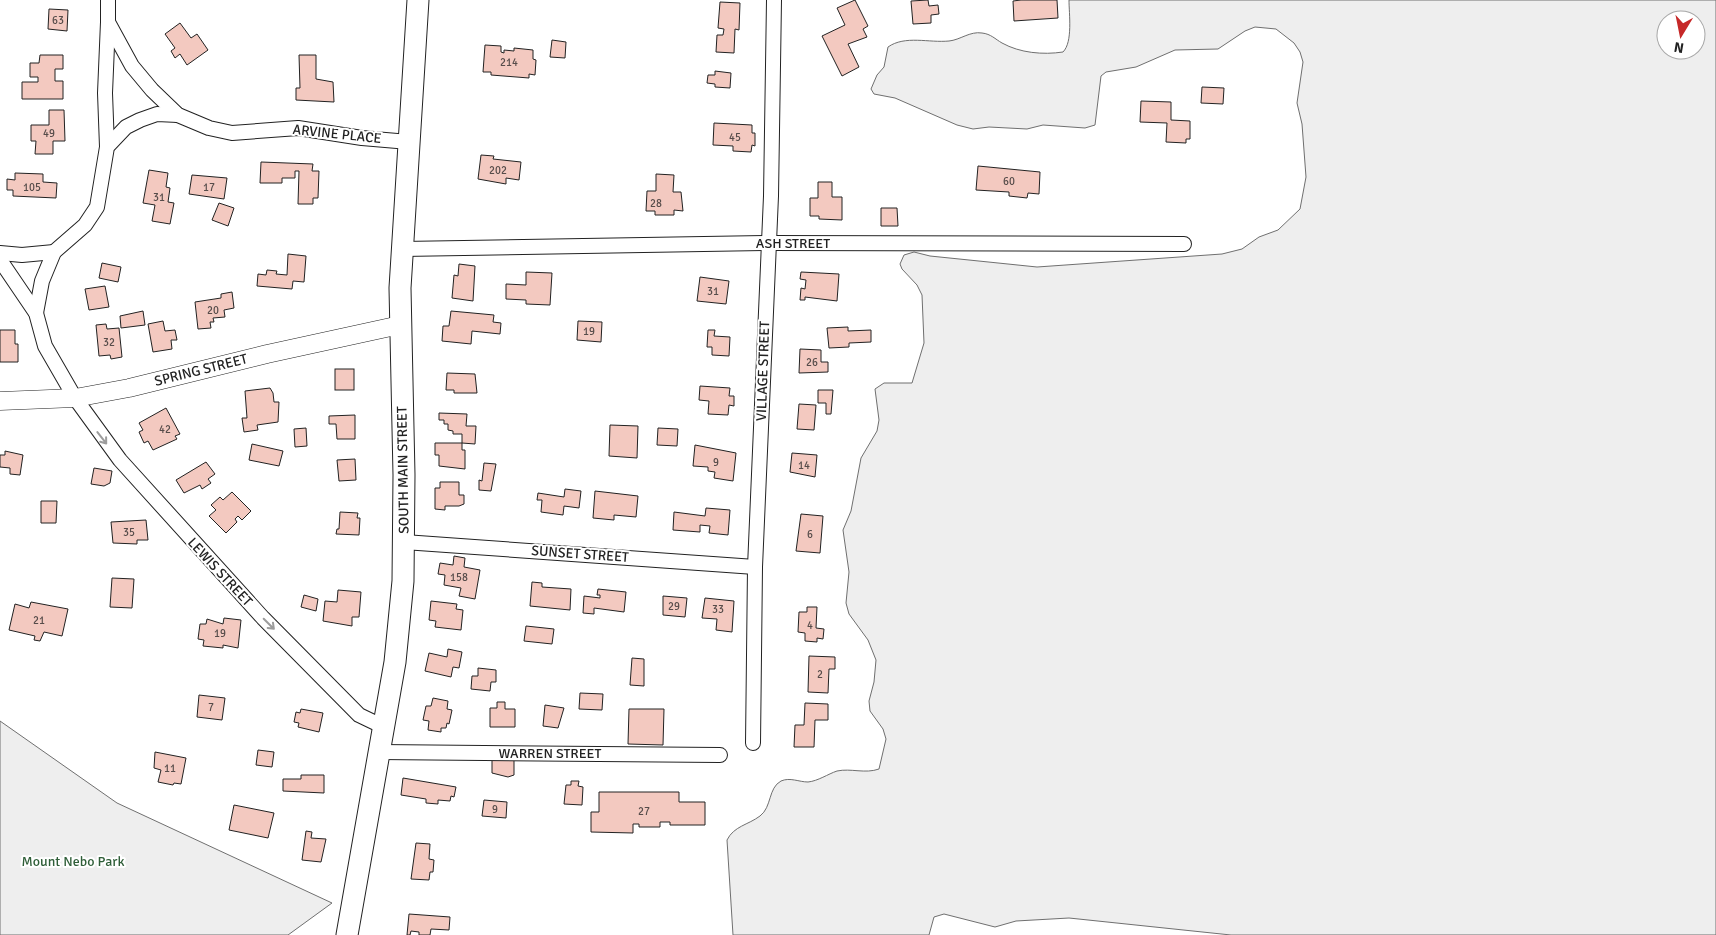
<svg xmlns="http://www.w3.org/2000/svg" width="1716" height="935" viewBox="0 0 1716 935" font-family="Signika,sans-serif">
<style>
.green{fill:#eee;stroke:#6f6f6f;fill-rule:evenodd}
.building{fill:#f3c9c0;stroke:#222}
.lines{fill:none;stroke-linecap:round;stroke-linejoin:round}
.minor-casing{stroke:#222;stroke-width:16}
.tertiary-casing{stroke:#222;stroke-width:19}
.primary-casing{stroke:#222;stroke-width:23}
.minor{stroke:#fff;stroke-width:14}
.tertiary{stroke:#fff;stroke-width:18}
.primary{stroke:#fff;stroke-width:21}
.oneway{stroke:#9c9c9c}
.labels{text-anchor:middle;dominant-baseline:central;stroke-width:4;stroke-linejoin:round;paint-order:stroke}
.number-label{font-size:11px;fill:#564c4a}
.street-label{font-size:14px;fill:#222;stroke:#fff}
.park-label{font-size:14px;fill:#2f5e38;stroke:#fff}
</style>
<rect width="100%" height="100%" fill="#fff"/>
<g class="green">
<path d="M1069 0H1716V935H1231L1069 918 1016 921 995 927 944 914 934 917 929 935H733L727 840C734 826 748 825 760 816 772 807 768 788 781 781 790 777 799 782 808 782 818 781 828 774 837 771 851 768 865 774 879 769L886 739 883 729 870 711 869 701 874 682 876 660 868 640 849 614 846 603 849 572 843 530 851 511 861 458 877 431 879 420 875 389 884 383H912L924 343 922 295 917 285 902 269 900 264 904 255 914 252 930 256 1037 267 1222 254 1242 249 1259 237 1278 230 1300 209 1306 177 1302 124 1297 103 1303 62 1300 52 1294 43 1276 29 1255 27 1245 31 1218 49 1175 50 1136 67 1106 72 1101 76 1095 125 1085 128 1043 125 1027 129 989 127 973 129 957 125 895 98 874 94 871 89 877 75 884 67 888 47C905 35 929 43 949 41 960 40 970 31 982 33 991 34 995 39 1002 43 1020 53 1043 55 1063 52 1073 42 1069 14 1069 0ZM1666 20H1696V50H1666Z"/>
<path d="M0 721 117 803 332 903 288 935H0Z"/>
</g>
<g class="building">
<path d="M855 0 868 26 863 29 867 37 848 44 859 67 842 76 822 36 845 25 837 8Z"/>
<path d="M928 0 929 6 938 5 939 14 931 15V23L913 24 911 1Z"/>
<path d="M1021 0H1057L1058 18 1014 21 1013 1Z"/>
<path d="M720 2 740 3 739 30 735 29 734 53 716 52 717 35H723L724 29 718 28Z"/>
<path d="M49 9 68 10 67 31 48 29Z"/>
<path d="M180 23 191 38 197 34 208 50 187 65 180 54 175 58 171 51 175 48 165 34Z"/>
<path d="M552 40 566 42 565 58 550 57Z"/>
<path d="M485 45 501 46V52L504 53V50L514 51V48L533 50V59L536 60 535 75 529 74V78L491 75V72H483Z"/>
<path d="M40 55H63V69H55V81H63V99H22V82H38V77H30V63H39Z"/>
<path d="M299 55H316V79L333 82 334 102 296 100V88H300Z"/>
<path d="M715 71 731 73 730 88 715 87V84L707 83 708 75H715Z"/>
<path d="M1202 87 1224 88 1223 104 1201 103Z"/>
<path d="M1141 101 1171 102V120L1190 121V139H1186V143L1166 142 1167 123 1140 122Z"/>
<path d="M49 110H64L65 141H53V154H35L36 141H31V125H49Z"/>
<path d="M714 123 752 125V133H755V146L752 145 751 152 733 151V146L713 145Z"/>
<path d="M481 155 494 156 493 159 521 162 519 180 506 178V184L478 179Z"/>
<path d="M261 162 313 164 312 171H319L318 198H313V204H298L299 171H295V178H282V183H260Z"/>
<path d="M978 166 1040 172 1039 194 1028 193 1027 198 1009 196V192L976 190Z"/>
<path d="M149 170 168 173 166 187 170 188 168 202 174 203 170 224 152 221 155 205 143 203Z"/>
<path d="M15 173 43 174V182L57 183 56 198 13 196V190H7V179L15 180Z"/>
<path d="M656 174 674 175 673 192H681L683 211 674 210V215H655V211H646L647 191H656Z"/>
<path d="M192 175 227 178 224 199 189 194Z"/>
<path d="M818 182H832V197H842V220L819 219V216H810V198H818Z"/>
<path d="M219 203 234 208 228 226 212 220Z"/>
<path d="M881 208H897L898 226H881Z"/>
<path d="M288 254 306 256 304 282 293 281 292 289 257 286 258 274 266 275 267 270 277 271 276 274 287 275Z"/>
<path d="M102 263 121 267 118 282 99 278Z"/>
<path d="M459 264 475 266 473 301 452 298 454 275 458 276Z"/>
<path d="M526 272 552 273 550 305 526 304V300L506 299V284L526 285Z"/>
<path d="M801 272 839 274 837 301 805 297V300H800L801 288 805 289 806 280 800 279Z"/>
<path d="M700 277 729 281 726 304 697 301Z"/>
<path d="M105 286 109 307 89 310 85 289Z"/>
<path d="M232 292 234 308 224 310 225 317 213 318 214 322H210L211 328 198 329 195 302 221 298V294Z"/>
<path d="M143 311 145 325 121 328 120 316Z"/>
<path d="M451 311 494 315 493 322 501 323 500 334 472 331 471 344 442 341 443 326H449Z"/>
<path d="M163 321 165 331 175 330 177 340H171L172 349 153 352 148 324Z"/>
<path d="M578 321 602 322 601 342 577 340Z"/>
<path d="M106 324 107 329 119 328 122 357 111 359 110 355 99 356 96 325Z"/>
<path d="M848 327V331L871 330V342L849 343V347L829 348 827 328Z"/>
<path d="M0 330H15V344H18V362H0Z"/>
<path d="M708 330H715L714 336 730 337 729 356 712 355V347H707Z"/>
<path d="M800 349 821 350V362H828V372L799 373Z"/>
<rect x="335" y="369" width="19" height="21"/>
<path d="M447 373 475 374 477 393H454V390H446Z"/>
<path d="M700 386 730 388 729 396H734V406L729 405 728 415 708 414 709 401 699 400Z"/>
<path d="M270 388 273 393 274 402H279L278 422 257 425 258 430 244 432 242 418H247L245 391Z"/>
<path d="M818 390H833L831 414H826V403H818Z"/>
<path d="M799 404 816 405 814 430 797 429Z"/>
<path d="M166 408 180 434 175 436 177 439 153 450 148 441 144 443 139 432 143 430 139 423Z"/>
<path d="M439 413 467 414 466 426H476L475 444 462 443V434H453V431L448 430V424H444V420H439Z"/>
<path d="M355 415V439H337L336 424H329V416Z"/>
<path d="M610 425 638 426 637 458 609 456Z"/>
<path d="M306 428 307 446 295 447 294 429Z"/>
<path d="M658 428 678 429 677 446 657 445Z"/>
<path d="M435 443H462V450H465V469L439 466V455H435Z"/>
<path d="M252 444 283 451 279 466 249 460Z"/>
<path d="M695 445 736 453 733 481 714 478 715 472 708 471V467L693 466Z"/>
<path d="M5 451 23 455 20 475 10 474V468L0 467V455H5Z"/>
<path d="M792 453 817 455 815 477 790 472Z"/>
<path d="M355 459 356 480 339 481 337 460Z"/>
<path d="M206 462 215 474 208 479 211 483 202 489 200 485 184 493 176 480Z"/>
<path d="M484 463 496 464 491 491 479 490V480L482 481Z"/>
<path d="M94 468 112 471 110 483 104 486 91 484Z"/>
<path d="M440 482H459V495H464V504L459 506H445V510L435 509V488H440Z"/>
<path d="M565 489 581 491 579 508 564 506 563 515 541 512 542 500H537L538 493 564 497Z"/>
<path d="M595 491 638 496 636 517 614 515V520L593 518Z"/>
<path d="M232 492 251 511 242 520 238 516 235 519 237 522 226 533 209 516 216 510 211 505 220 497 223 500Z"/>
<path d="M41 501H57L56 523H41Z"/>
<path d="M706 508 730 510 728 535 709 533 710 526 700 525V532L673 530 674 512 705 516Z"/>
<path d="M340 512 358 513 357 518H360L359 535 336 534 337 529H339Z"/>
<path d="M801 514 823 516 820 553 796 551Z"/>
<path d="M146 520 148 540H137V544L113 543 111 522Z"/>
<path d="M454 556 465 558 464 567 480 570 475 599 459 596 461 588 444 585 445 575 438 574 440 563 453 565Z"/>
<path d="M112 578 134 579 132 608 110 607Z"/>
<path d="M532 582 542 583V587L571 589 570 610 530 606Z"/>
<path d="M598 589 626 592 624 612 594 608V614L583 613 584 596 600 598V595H597Z"/>
<path d="M338 590 361 592 359 617H352V626L323 621 325 601 337 602Z"/>
<path d="M304 595 318 599 316 611 301 607Z"/>
<path d="M663 596 687 598 685 617 663 615Z"/>
<path d="M705 598 734 601 732 632 716 630 717 619 702 618Z"/>
<path d="M431 601 457 604 456 609 463 610 461 630 435 627 436 621 429 620Z"/>
<path d="M31 602 68 609 62 636 44 632 40 641 34 640 35 636 9 630 15 604 29 608Z"/>
<path d="M807 607H817L816 628 824 629 823 639 817 638V642L805 641V633L798 632 799 612H807Z"/>
<path d="M224 618 241 620 238 648 223 645V648L203 646 204 640 198 639 200 624H206L207 619 223 624Z"/>
<path d="M526 626 554 629 552 644 524 641Z"/>
<path d="M448 649 462 652 459 668 453 667 451 677 425 671 429 653 447 657Z"/>
<path d="M809 656 835 657V669H829L828 693 808 692Z"/>
<path d="M632 658 644 659V686L630 685Z"/>
<path d="M478 668 496 670V682H491L490 691 471 689 472 676H478Z"/>
<path d="M580 693 603 694 602 710 579 709Z"/>
<path d="M199 695 225 698 222 720 197 717Z"/>
<path d="M433 698 448 701 447 709 452 710 449 724 447 723 446 728H441V732L428 730 429 721 423 720 426 706H431Z"/>
<path d="M497 702H505V709H515V727H490V708H497Z"/>
<path d="M805 703 828 704V720H815L814 747H794L795 725H804Z"/>
<path d="M545 705 564 708 558 728 543 726Z"/>
<path d="M301 709 323 713 319 732 298 727 299 723 294 722 296 712 300 713Z"/>
<path d="M629 709H664L663 745 628 744Z"/>
<path d="M258 750 274 752 272 767 256 765Z"/>
<path d="M155 752 186 758 181 784 174 783 173 785 158 782 161 770 154 768Z"/>
<path d="M492 760H514V775L508 777 492 773Z"/>
<path d="M301 775H324V793L283 791V779H301Z"/>
<path d="M403 778 456 787 454 797 451 796 450 801 438 800V804L426 803V799L401 795Z"/>
<path d="M571 781H579L578 786 583 787 582 805 564 804 566 785H571Z"/>
<path d="M599 792H679V802H705V825H670V822H660V827H639V824H633V833L591 832V812H599Z"/>
<path d="M484 800 507 802 506 818 482 816Z"/>
<path d="M234 805 274 813 268 838 229 830Z"/>
<path d="M306 831 312 832 311 838 326 839 321 862 302 860Z"/>
<path d="M416 843 430 844 429 859 434 860 433 872H430L429 880 411 879Z"/>
<path d="M409 914 450 917 449 930 431 929 430 935H419V932L411 931 410 935H407Z"/>
</g>
<g class="lines">
<defs>
<g id="minor">
<path d="M108 0V22L132 66 152 90 178 115 209 128 232 133 298 128 362 138 409 142"/>
<path d="M107 147 105 93 108 22"/>
<path d="M402 249 768 243 1184 244"/>
<path d="M0 253 22 255 54 252"/>
<path d="M0 260 36 313 45 346 75 398 120 460 263 618 359 715 384 727"/>
<path d="M36 313 42 281 54 252 85 225 97 207 107 147 126 127 140 120 157 114 178 115"/>
<path d="M404 542 755 567"/>
<path d="M753 743 755 567 771 196 774 0"/>
<path d="M379 752 720 755"/>
</g>
<path id="tertiary" d="M0 401 75 398 129 388 267 354 400 325"/>
<path id="primary" d="M347 935 395 662 403 581 404 475 400 288 418 0"/>
</defs>
<use href="#minor" class="minor-casing"/>
<use href="#tertiary" class="tertiary-casing"/>
<use href="#primary" class="primary-casing"/>
<use href="#minor" class="minor"/>
<use href="#tertiary" class="tertiary"/>
<use href="#primary" class="primary"/>
</g>
<defs><path id="oneway-shaft" d="M-6 0H5M1.5-3L5.5 0L1.5 3" fill="none" stroke-width="1.6" stroke-linecap="round" stroke-linejoin="round" transform="scale(1.25)"/></defs>
<g class="oneway">
<use href="#oneway-shaft" transform="translate(102 438) rotate(52)"/>
<use href="#oneway-shaft" transform="translate(269 624) rotate(45)"/>
</g>
<g class="labels">
<g class="number-label">
<text x="58" y="20">63</text>
<text x="509" y="62">214</text>
<text x="49" y="133">49</text>
<text x="735" y="137">45</text>
<text x="498" y="170">202</text>
<text x="1009" y="181">60</text>
<text x="32" y="187">105</text>
<text x="209" y="187">17</text>
<text x="159" y="197">31</text>
<text x="656" y="203">28</text>
<text x="713" y="291">31</text>
<text x="213" y="310">20</text>
<text x="589" y="331">19</text>
<text x="109" y="342">32</text>
<text x="812" y="362">26</text>
<text x="165" y="429">42</text>
<text x="716" y="462">9</text>
<text x="804" y="465">14</text>
<text x="129" y="532">35</text>
<text x="810" y="534">6</text>
<text x="459" y="577">158</text>
<text x="674" y="606">29</text>
<text x="718" y="609">33</text>
<text x="39" y="620">21</text>
<text x="810" y="625">4</text>
<text x="220" y="633">19</text>
<text x="820" y="674">2</text>
<text x="211" y="707">7</text>
<text x="170" y="768">11</text>
<text x="495" y="809">9</text>
<text x="644" y="811">27</text>
</g>
<g class="street-label">
<text transform="translate(337 134) rotate(6)">ARVINE PLACE</text>
<text x="793" y="243">ASH STREET</text>
<text transform="translate(201 370) rotate(-14)">SPRING STREET</text>
<text transform="translate(763 371) rotate(-88)">VILLAGE STREET</text>
<text transform="translate(403 470) rotate(-91)">SOUTH MAIN STREET</text>
<text transform="translate(580 554) rotate(4)">SUNSET STREET</text>
<text transform="translate(220 572) rotate(47)">LEWIS STREET</text>
<text x="550" y="753">WARREN STREET</text>
</g>
<g class="park-label">
<text x="73" y="861">Mount Nebo Park</text>
</g>
</g>
<g transform="translate(1681 35) rotate(190)"><circle r="24" fill="#ffffff" stroke="#a7a7a7"/>
<path d="M0-4L9 19L0 12L-9 19Z" fill="#c62828"/>
<text y="-8" font-size="14" font-weight="bold" text-anchor="middle" fill="#222222">N</text>
</g>
</svg>
